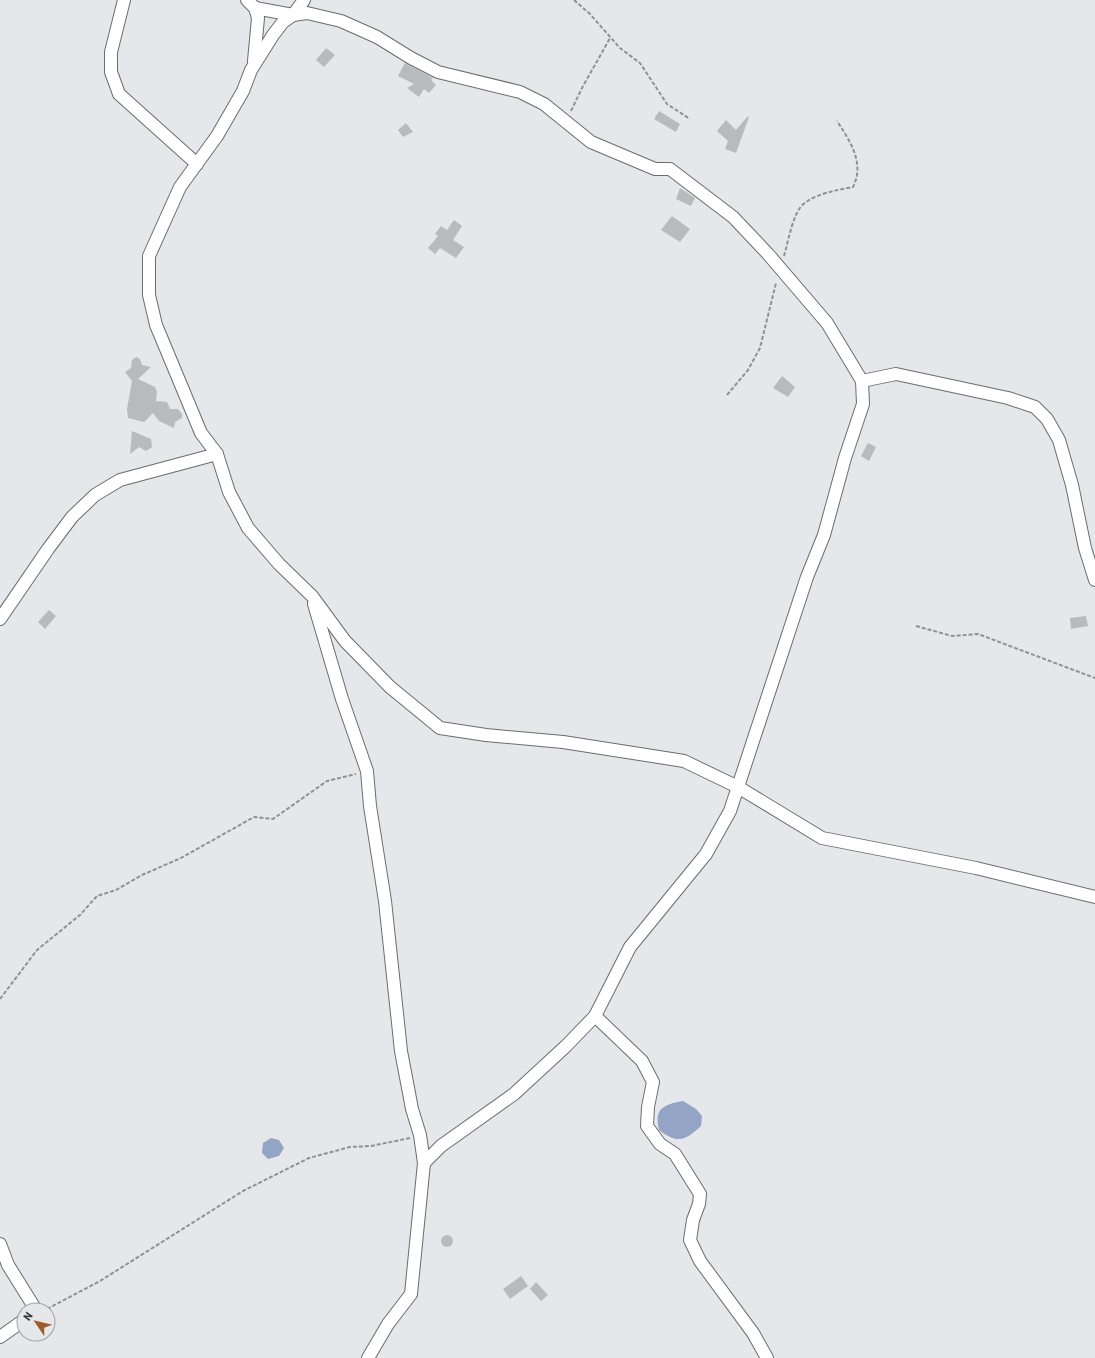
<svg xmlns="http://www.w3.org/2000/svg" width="1095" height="1358" viewBox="0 0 1095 1358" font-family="Barlow,sans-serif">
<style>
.water{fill:#94a4c6}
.building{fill:#b9babd}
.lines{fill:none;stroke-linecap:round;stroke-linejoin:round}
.minor-casing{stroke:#6a6c6e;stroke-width:14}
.path{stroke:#919193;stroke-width:2;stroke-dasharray:4 2;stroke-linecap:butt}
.minor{stroke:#fff;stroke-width:12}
</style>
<rect width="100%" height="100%" fill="#e6e7ea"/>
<g class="water">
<path d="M683 1101 696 1109 702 1116 701 1126C685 1141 677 1144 659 1130 654 1109 662 1105 683 1101Z"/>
<path d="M271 1138 279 1140 284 1148 279 1156 268 1159 262 1153 263 1143Z"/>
</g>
<g class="building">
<path d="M326 48 335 55 324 67 316 60Z"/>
<path d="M405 63 433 78 431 80 436 85 429 93 424 89 419 97 407 88 414 84 398 76Z"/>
<path d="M659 111 680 124 676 132 654 119Z"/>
<path d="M748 116 749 117 736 153 725 149 728 141 717 131 726 120 736 130Z"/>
<path d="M406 123 413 132 403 137 398 130Z"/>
<path d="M680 188 695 198 691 206 676 199Z"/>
<path d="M672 216 690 229 680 242 661 230Z"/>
<path d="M454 220 462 226 453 240 464 247 456 258 440 248 435 254 428 248 438 236 435 234 441 226 447 230Z"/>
<path d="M136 357 140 359 142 365 151 367 138 379 155 387 157 392 156 401 167 402 170 409H178L182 414V418L175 422 174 428 159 421 153 413 144 422 128 418 127 409 132 381 125 372 131 368 132 360Z"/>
<path d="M782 376 795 387 788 397 773 388Z"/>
<path d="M132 431 151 439 152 447 146 451 139 447 130 454Z"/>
<path d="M868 443 876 447 869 461 861 456Z"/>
<path d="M49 610 56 616 45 629 38 622Z"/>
<path d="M1086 616 1088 626 1071 629 1070 618Z"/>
<circle cx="447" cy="1241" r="6"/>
<path d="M521 1276 528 1286 510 1299 503 1289Z"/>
<path d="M536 1282 548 1295 541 1301 530 1289Z"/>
</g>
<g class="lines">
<defs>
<g id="minor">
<path d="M124 0 111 52V72L119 94 197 164"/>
<path d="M247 0 255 8 258 18 254 61"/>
<path d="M304 0 293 15 283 22 273 35 251 70 243 91 217 136 180 187 149 256V295L156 325 201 433 217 454 229 492 248 528 279 564 312 596 345 641 390 687 440 728 486 735 563 742 684 761 738 787 822 838 976 868 1095 897"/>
<path d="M255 8 293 15 307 13 341 21 377 37 411 58 438 72 520 92 544 104 591 142 655 169H670L733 217 768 254 827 323 862 381 863 404 845 458 824 535 807 577 730 811 706 854 630 947 595 1016 566 1046 514 1094 441 1146 424 1163"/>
<path d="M862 381 896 374 1008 398 1035 407 1047 419 1059 440 1072 485 1085 548 1095 580"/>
<path d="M314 604 342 699 367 771 370 806 385 901 401 1051 412 1109 420 1135 424 1163 411 1294 388 1324 368 1358"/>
<path d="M0 619 48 549 72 517 95 495 120 480 217 454"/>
<path d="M595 1016 642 1061 653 1082 648 1107 647 1126 660 1144 675 1154 700 1194 699 1204 693 1220 690 1240 700 1261 753 1333 767 1358"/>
<path d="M0 1244 8 1265 36 1310"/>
<path d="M0 1337 24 1320"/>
</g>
</defs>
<use href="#minor" class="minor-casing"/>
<g class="path">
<path d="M574 0 590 14 620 48 640 63 667 104 690 119"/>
<path d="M571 111 582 88 610 38"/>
<path d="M784 256C788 242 791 224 798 211 806 195 837 190 853 187 865 163 850 141 837 121"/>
<path d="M727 395 748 370 760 348 776 283"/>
<path d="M916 626 952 636 978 634 1095 678"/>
<path d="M0 999 37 950 80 915 97 896 116 890 142 875 181 858 254 817 273 819 327 781 356 774"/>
<path d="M47 1309 100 1281 243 1191 309 1158 350 1147 371 1146 410 1138"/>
</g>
<use href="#minor" class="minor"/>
</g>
<g transform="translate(36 1322) rotate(305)"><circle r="19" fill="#e6e7ea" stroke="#a0a1a3"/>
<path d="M0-3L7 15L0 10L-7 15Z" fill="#9f5c2a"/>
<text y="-6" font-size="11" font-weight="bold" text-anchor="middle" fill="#373738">N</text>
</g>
</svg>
